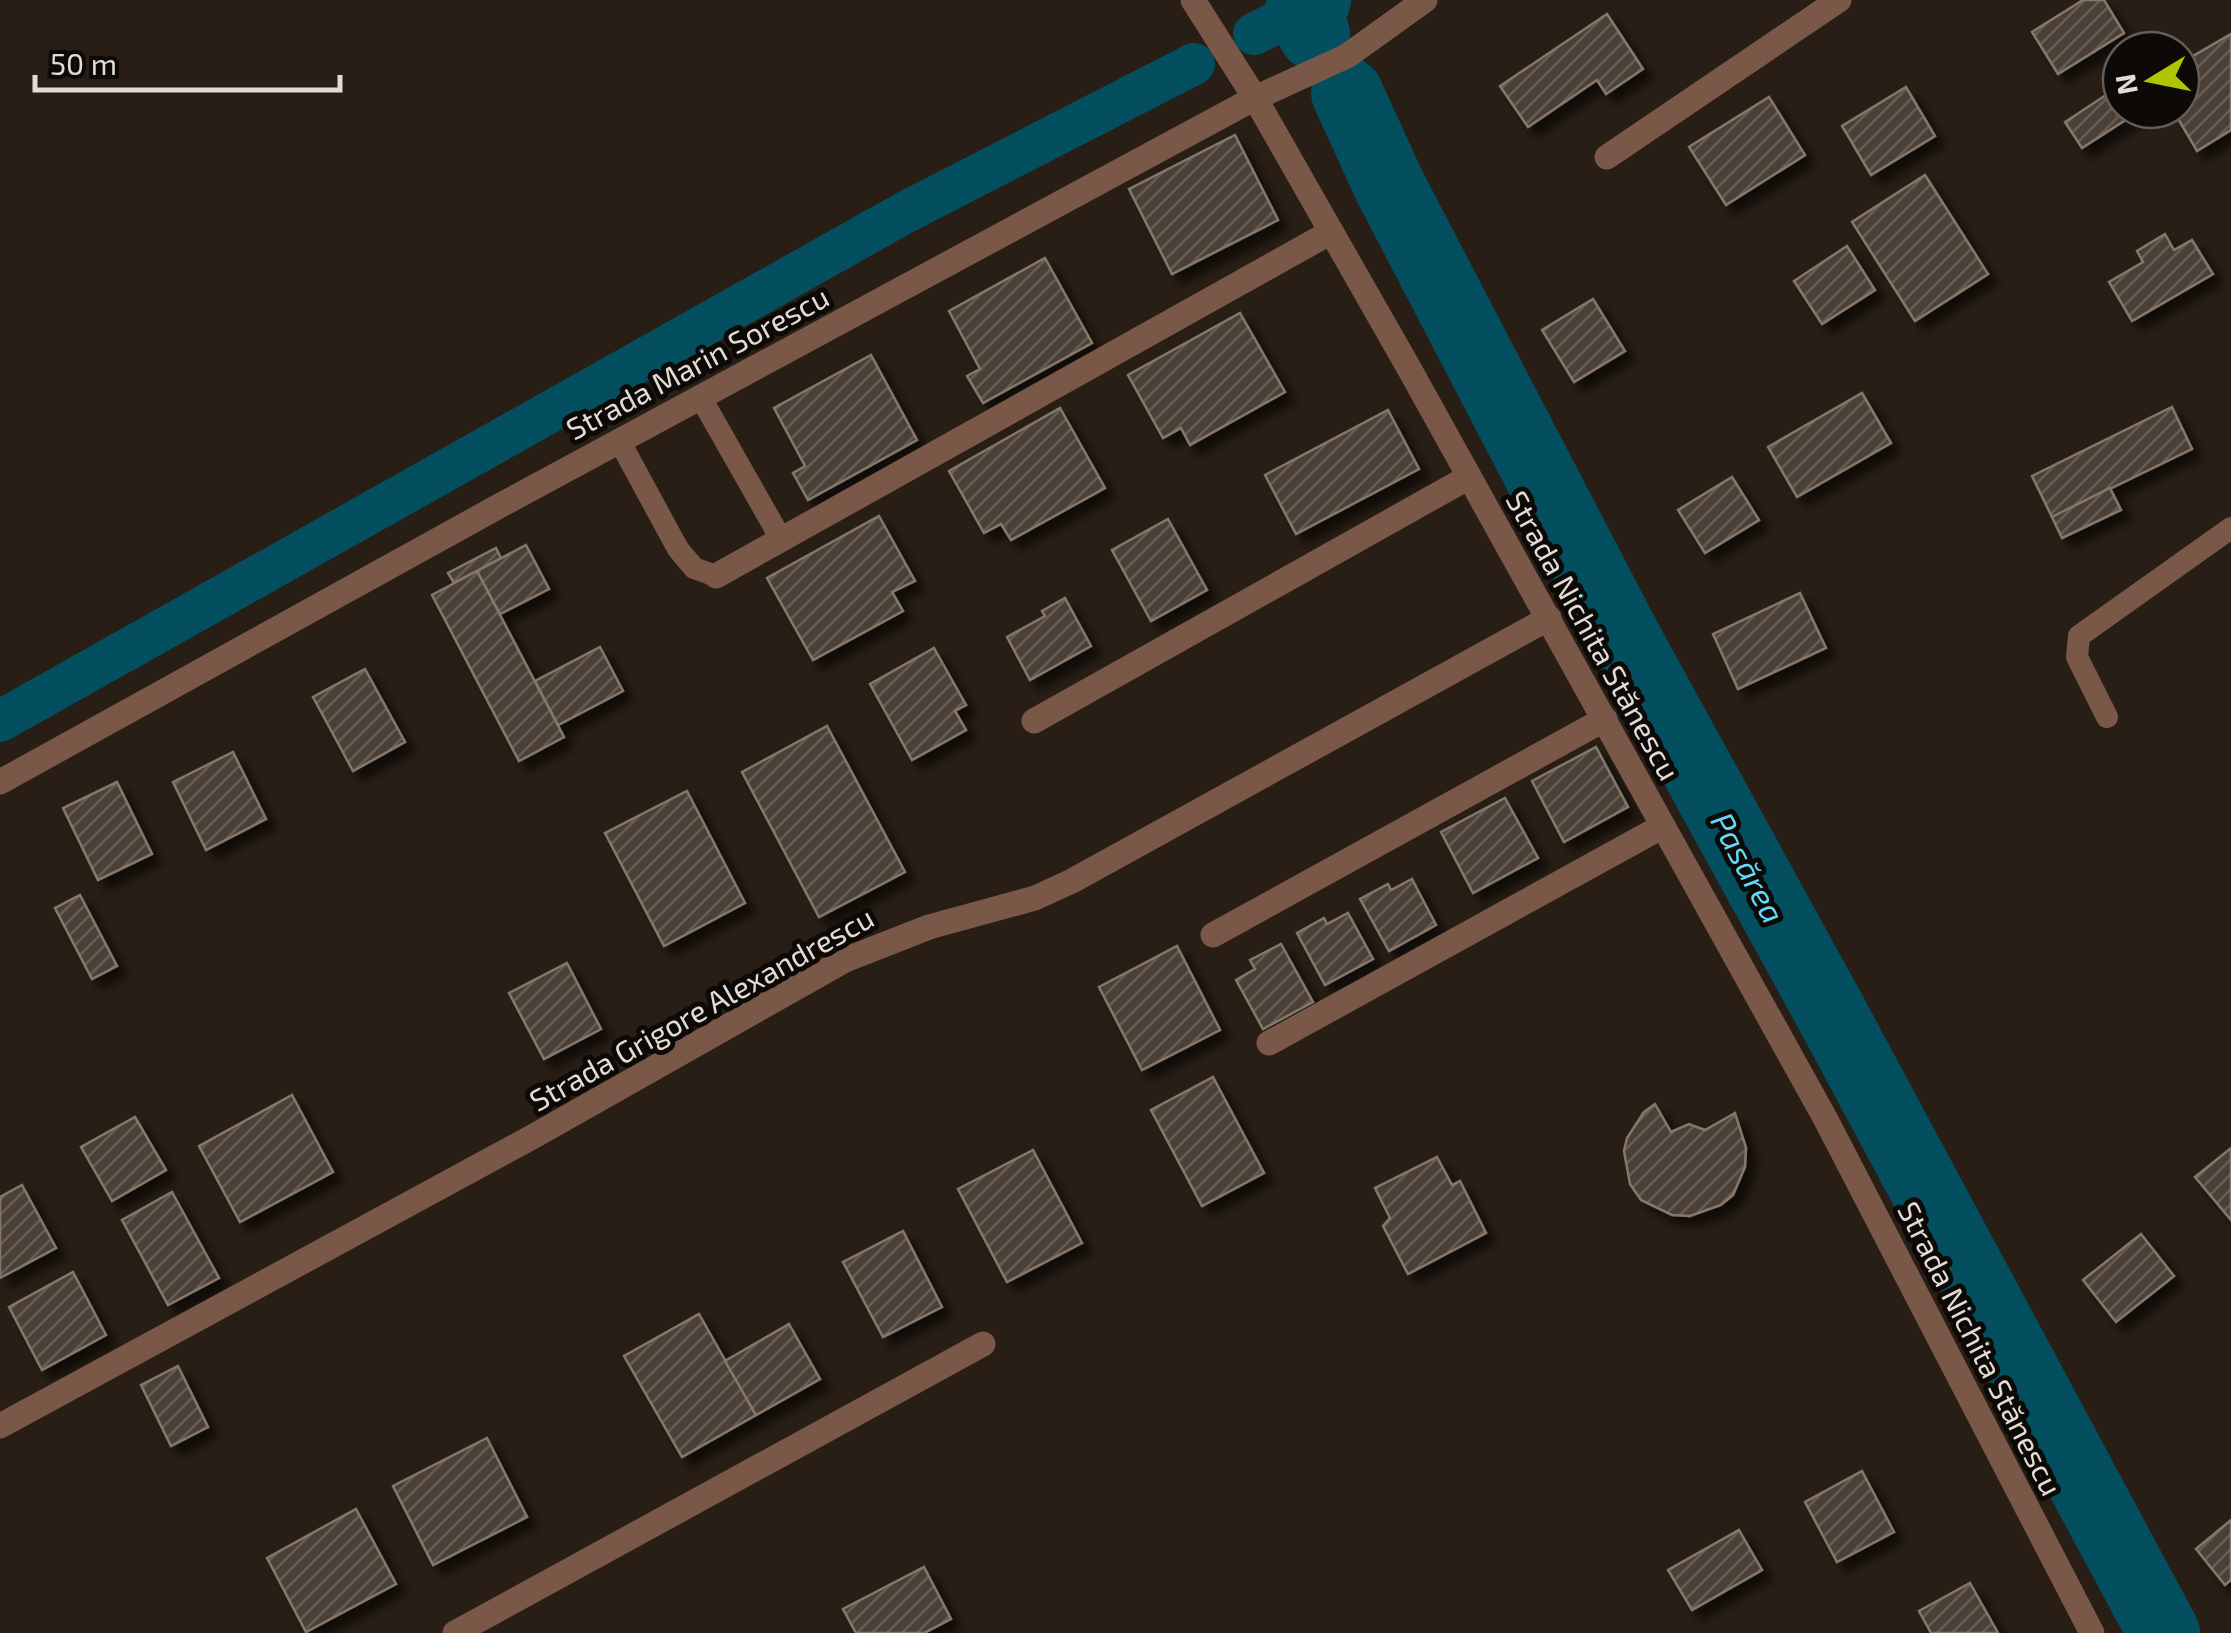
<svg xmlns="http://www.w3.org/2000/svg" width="2231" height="1633" viewBox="0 0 2231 1633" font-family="'Exo 2',sans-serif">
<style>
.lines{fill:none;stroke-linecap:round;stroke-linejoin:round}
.canal{stroke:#034f5f;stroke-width:42}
.river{stroke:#034f5f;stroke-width:72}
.building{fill:url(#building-hatch);stroke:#84786d;stroke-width:2.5;filter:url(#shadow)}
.service{stroke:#7a5847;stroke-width:22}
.minor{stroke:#7a5847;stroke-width:25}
.labels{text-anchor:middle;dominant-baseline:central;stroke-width:10;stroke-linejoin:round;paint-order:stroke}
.street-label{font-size:30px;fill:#e3dcd6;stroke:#0d0906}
.water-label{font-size:32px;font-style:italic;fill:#5fdafa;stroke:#0d0906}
</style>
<defs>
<pattern id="building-hatch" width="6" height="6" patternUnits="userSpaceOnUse" patternTransform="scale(2.5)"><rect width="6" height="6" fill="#4c4137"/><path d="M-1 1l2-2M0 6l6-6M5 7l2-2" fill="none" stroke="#665c53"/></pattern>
<filter id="shadow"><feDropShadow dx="9" dy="9" stdDeviation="5" flood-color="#0009"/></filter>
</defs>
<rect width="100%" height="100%" fill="#281e15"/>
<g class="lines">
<g class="canal">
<path d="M1254 34 1301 10"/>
<path d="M0 721 904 213 1194 64"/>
</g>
<g class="river">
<path d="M1314 34 1301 10 1315 0"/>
<path d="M1347 93 1389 185 1625 638 1830 1011 2164 1633"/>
</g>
</g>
<g class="building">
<path d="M2083 0H2104L2124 33 2058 74 2032 32Z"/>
<path d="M1607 14 1643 69 1606 94 1597 80 1528 127 1500 86Z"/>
<path d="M2231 34V130L2197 151 2173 110H2181V63Z"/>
<path d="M2121 85V110H2141L2082 148 2065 122Z"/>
<path d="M1906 87 1935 136 1871 175 1842 126Z"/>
<path d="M1769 97 1805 155 1726 205 1689 147Z"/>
<path d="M1235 135 1278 220 1172 274 1129 189Z"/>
<path d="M1925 175 1988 274 1915 321 1852 222Z"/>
<path d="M2165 234 2174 250 2192 240 2213 274 2132 321 2109 282 2143 262 2137 251Z"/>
<path d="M1847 246 1875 290 1822 324 1794 281Z"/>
<path d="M1045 258 1092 343 983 403 967 376 980 369 949 311Z"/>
<path d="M1593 299 1625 351 1574 382 1542 330Z"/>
<path d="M1240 313 1285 392 1190 445 1181 428 1163 438 1128 375Z"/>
<path d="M871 355 917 440 808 500 793 473 805 466 774 408Z"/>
<path d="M1862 393 1891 443 1797 497 1768 447Z"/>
<path d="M2172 407 2192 449 2052 517 2032 476Z"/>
<path d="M1060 408 1105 488 1011 540 1001 524 984 533 949 471Z"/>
<path d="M1388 410 1419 469 1296 534 1265 475Z"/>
<path d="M1732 477 1759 520 1705 553 1678 510Z"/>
<path d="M2110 488 2121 510 2062 538 2052 517Z"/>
<path d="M879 516 915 581 892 592 903 611 813 660 767 578Z"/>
<path d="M1168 519 1207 590 1151 621 1112 550Z"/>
<path d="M526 545 549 589 500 614 477 571Z"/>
<path d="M496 548 501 558 454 583 448 573Z"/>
<path d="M477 571 564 737 519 761 432 595Z"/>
<path d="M1800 593 1826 648 1738 689 1713 634Z"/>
<path d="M1065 598 1091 646 1030 680 1007 637 1045 616 1042 611Z"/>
<path d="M600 647 623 691 558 725 535 681Z"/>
<path d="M934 648 966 705 955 711 966 730 912 760 870 684Z"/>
<path d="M365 669 405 742 353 771 313 697Z"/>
<path d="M827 726 905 872 819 917 742 772Z"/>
<path d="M1596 747 1628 807 1564 842 1532 781Z"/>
<path d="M233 752 266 819 206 850 173 782Z"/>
<path d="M117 782 152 854 98 880 63 808Z"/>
<path d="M687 791 745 903 664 946 605 833Z"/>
<path d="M1505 798 1538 858 1473 893 1441 832Z"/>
<path d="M1412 879 1436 925 1389 951 1360 899 1388 884 1391 890Z"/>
<path d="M80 895 117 966 92 979 55 908Z"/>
<path d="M1348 913 1373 959 1325 985 1297 933 1324 918 1327 924Z"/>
<path d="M1281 944 1313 1002 1263 1029 1236 980 1255 969 1250 960Z"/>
<path d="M1177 946 1220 1030 1142 1070 1099 987Z"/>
<path d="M567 963 601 1029 544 1059 509 993Z"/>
<path d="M1213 1077 1264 1173 1202 1206 1151 1110Z"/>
<path d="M292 1095 333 1172 240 1222 199 1146Z"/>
<path d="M1655 1104 1671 1132 1689 1124 1705 1130 1735 1113 1746 1148 1745 1167 1733 1195 1721 1205 1690 1216 1672 1215 1641 1200 1630 1184 1624 1151 1627 1138 1644 1112Z"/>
<path d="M135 1117 166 1170 112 1201 81 1147Z"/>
<path d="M2231 1148V1220L2195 1177Z"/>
<path d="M1033 1150 1082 1243 1007 1282 958 1189Z"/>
<path d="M1437 1157 1452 1185 1460 1181 1486 1233 1408 1274 1383 1226 1390 1218 1375 1188Z"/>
<path d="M22 1185 56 1248 0 1278V1197Z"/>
<path d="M172 1192 219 1278 168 1305 122 1220Z"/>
<path d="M903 1231 942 1307 883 1337 843 1262Z"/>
<path d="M2141 1234 2174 1276 2116 1322 2083 1280Z"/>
<path d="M73 1272 106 1335 42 1370 9 1307Z"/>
<path d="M699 1314 756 1415 682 1457 624 1356Z"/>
<path d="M789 1324 820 1379 756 1415 725 1361Z"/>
<path d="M178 1366 208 1427 171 1446 141 1385Z"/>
<path d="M487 1438 527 1517 433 1565 393 1486Z"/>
<path d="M1862 1471 1894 1532 1837 1562 1805 1502Z"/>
<path d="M356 1509 396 1584 306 1632 267 1558Z"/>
<path d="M2231 1520V1580L2225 1585 2196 1549Z"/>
<path d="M1739 1530 1762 1570 1692 1610 1668 1570Z"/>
<path d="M924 1567 951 1619 924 1633H856L843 1609Z"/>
<path d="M1970 1583 1998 1633H1931L1919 1611Z"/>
</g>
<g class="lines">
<g class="service">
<path d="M701 398 781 539"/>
<path d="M620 442 678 549 694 568 716 576"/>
<path d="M2107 717 2077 657 2079 636 2231 528"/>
</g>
<g class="minor">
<path d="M1193 0 1255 98 1410 370 1825 1118 2092 1633"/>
<path d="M1607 157 1839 0"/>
<path d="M716 576 1331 232"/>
<path d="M1034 721 1469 477"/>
<path d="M0 782 501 505 1255 98 1347 56 1425 0"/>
<path d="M1213 935 1605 719"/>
<path d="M1269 1043 1663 826"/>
<path d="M0 1426 534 1136 845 960 929 927 1035 898 1072 881 1549 618"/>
<path d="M455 1633 983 1344"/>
</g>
</g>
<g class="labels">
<g class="street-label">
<text transform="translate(697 362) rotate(-28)">Strada Marin Sorescu</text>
<text transform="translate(1594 635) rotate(61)">Strada Nichita Stănescu</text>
<text transform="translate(701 1008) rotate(-29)">Strada Grigore Alexandrescu</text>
<text transform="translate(1981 1348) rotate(63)">Strada Nichita Stănescu</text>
</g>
<g class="water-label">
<text transform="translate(1749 867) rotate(62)">Pasărea</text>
</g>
</g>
<g transform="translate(2151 80) rotate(260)"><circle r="48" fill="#0d0906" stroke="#635d59" stroke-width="2.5"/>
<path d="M0-8L18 38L0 25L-18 38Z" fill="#b0c500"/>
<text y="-15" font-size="28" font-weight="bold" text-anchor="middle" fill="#e3dcd6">N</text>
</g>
<path d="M35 75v15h305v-15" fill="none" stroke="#e3dcd6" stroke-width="5"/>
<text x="50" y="75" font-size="30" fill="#e3dcd6" stroke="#0d0906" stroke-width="8" paint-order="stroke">50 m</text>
</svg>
